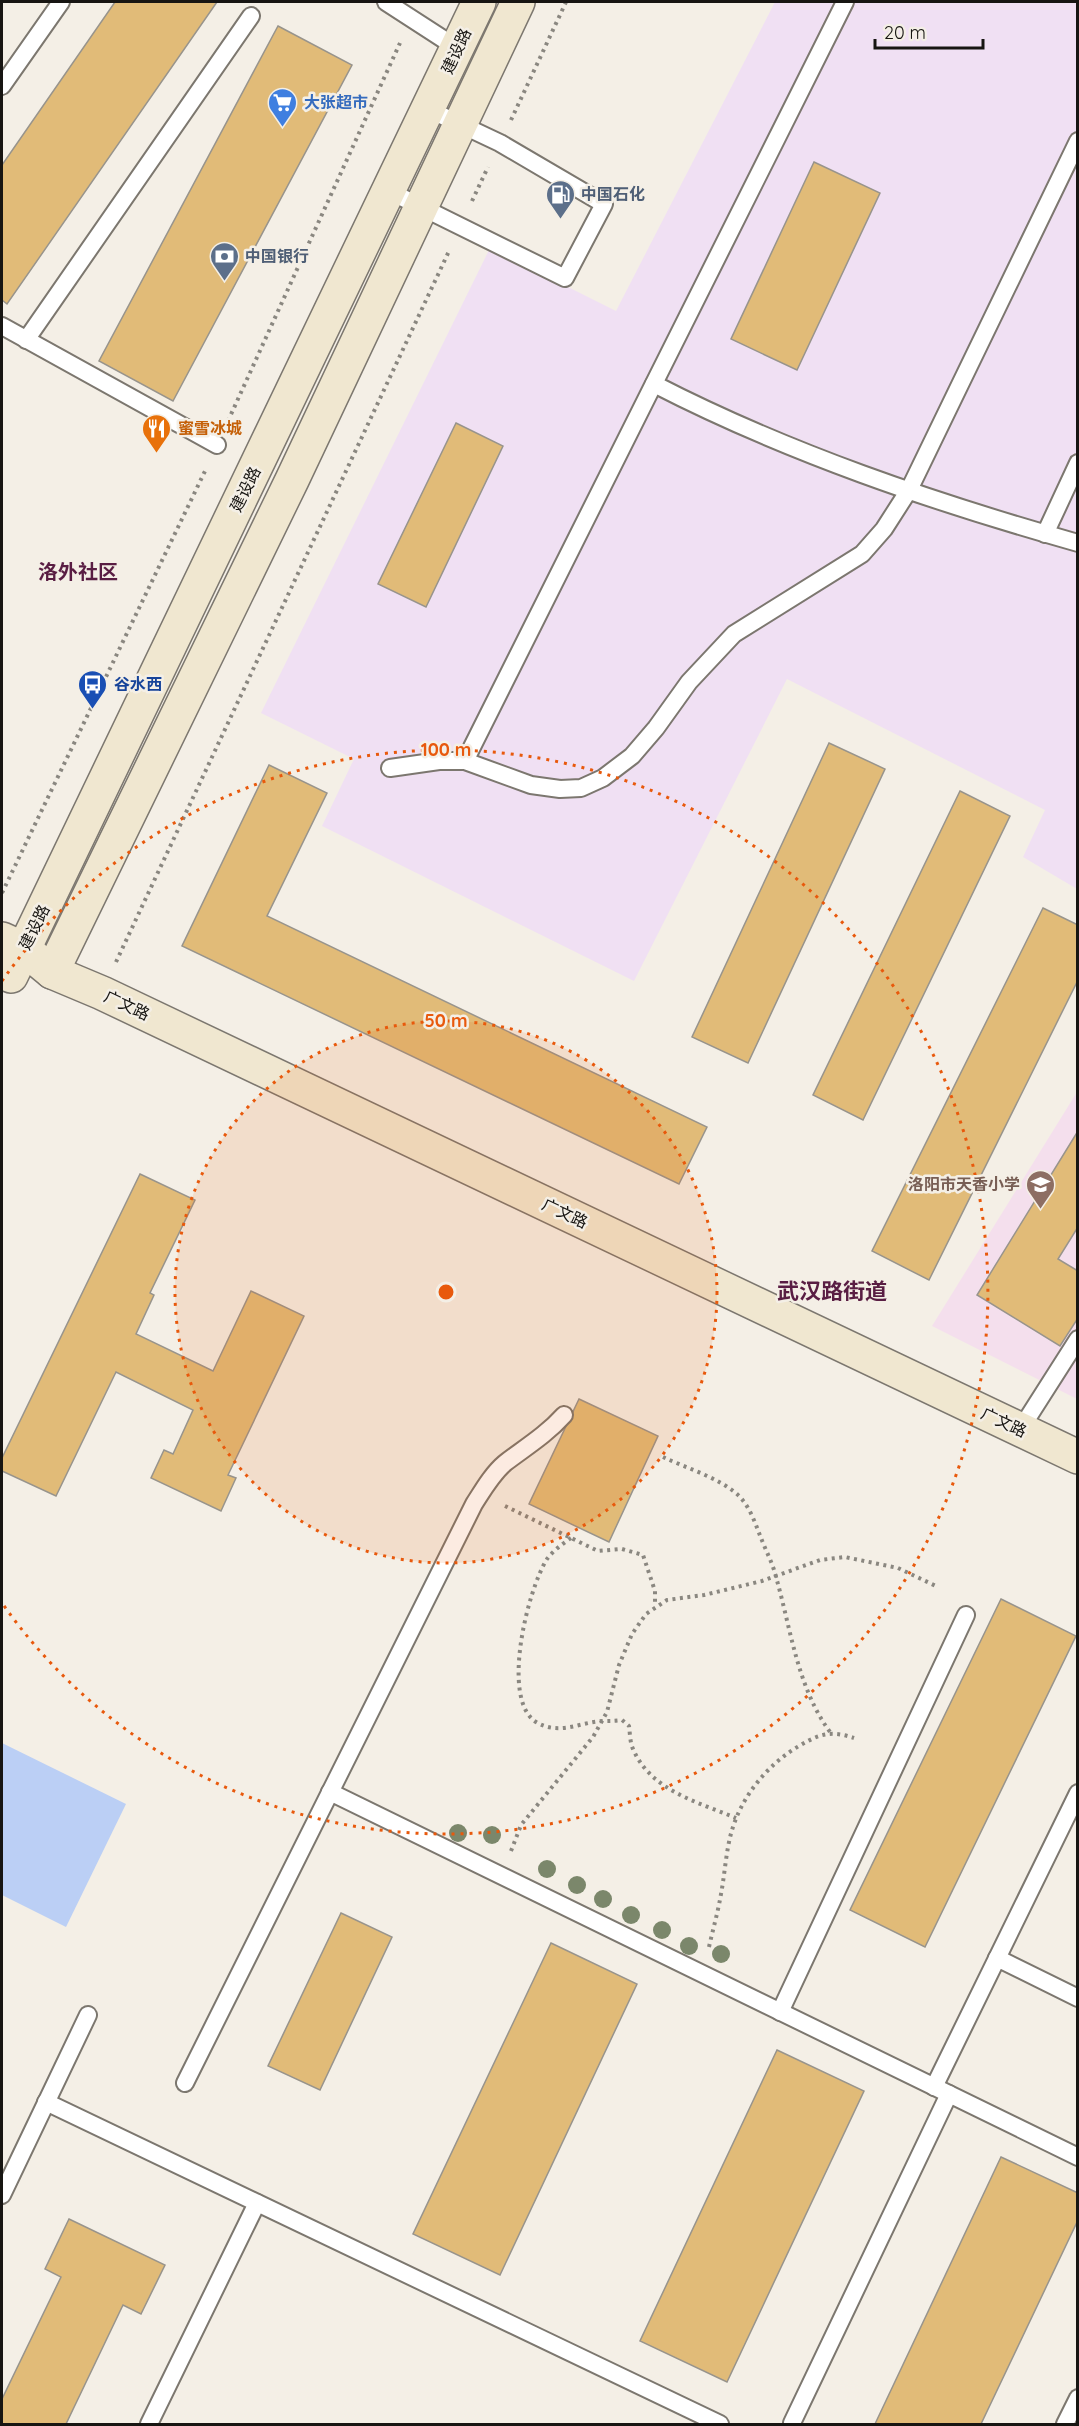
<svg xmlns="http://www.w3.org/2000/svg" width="1079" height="2426" viewBox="0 0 1079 2426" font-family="Quicksand,'Noto Sans SC',sans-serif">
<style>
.industrial{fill:#f0e0f3}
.education{fill:#f4dfed}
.water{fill:#bbcff5}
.building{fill:#e1bb78;stroke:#98948c;stroke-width:1.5}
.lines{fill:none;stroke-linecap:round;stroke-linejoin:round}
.lane-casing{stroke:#7c776f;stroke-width:20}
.secondary-casing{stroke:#7c776f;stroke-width:36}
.path{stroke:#8a8780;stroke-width:4;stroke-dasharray:3 4.5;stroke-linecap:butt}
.lane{stroke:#fff;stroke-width:16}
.secondary{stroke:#f0e7d0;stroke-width:33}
.tree{fill:#7b876b}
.ring{fill:none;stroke:#e8590c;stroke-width:3;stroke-dasharray:3 6}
.labels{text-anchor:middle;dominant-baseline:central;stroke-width:5;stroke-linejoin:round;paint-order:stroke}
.street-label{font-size:16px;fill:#171512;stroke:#f4efe6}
.shop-label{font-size:16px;font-weight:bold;fill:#366cbe;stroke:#f4efe6;text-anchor:start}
.service-label{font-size:16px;font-weight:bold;fill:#4e5e75;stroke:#f4efe6;text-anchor:start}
.food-label{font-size:16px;font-weight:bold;fill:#c56008;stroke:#f4efe6;text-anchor:start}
.transit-label{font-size:16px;font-weight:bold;fill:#164399;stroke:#f4efe6;text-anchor:start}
.education-label{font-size:16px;font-weight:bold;fill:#785e54;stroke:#f4efe6;text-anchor:end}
.quarter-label{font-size:20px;font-weight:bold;fill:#591d43;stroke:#f4efe6}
.district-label{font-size:22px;font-weight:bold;fill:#591d43;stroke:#f4efe6}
.centre{fill:#e8590c;stroke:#f4efe6;stroke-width:3}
.ring-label{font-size:18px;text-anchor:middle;font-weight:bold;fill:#e8590c;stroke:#f4efe6;stroke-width:5;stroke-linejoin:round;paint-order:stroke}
</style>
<rect width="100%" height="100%" fill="#f4efe6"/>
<path class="industrial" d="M775 2H1077V889L1023 857 1045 810 787 679 634 981 322 826 354 759 261 713 490 248 616 311Z"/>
<path class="education" d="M1077 1092V1399L932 1326Z"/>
<path class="water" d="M2 1743 126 1804 66 1927 2 1895Z"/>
<g class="building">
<path d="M115 2H217L7 304 2 300V165Z"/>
<path d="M278 26 352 65 173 401 99 361Z"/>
<path d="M814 162 880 193 797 370 731 339Z"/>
<path d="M456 423 503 446 426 607 378 584Z"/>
<path d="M829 743 885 769 748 1063 692 1037Z"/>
<path d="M269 765 327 793 267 916 707 1127 679 1184 182 946Z"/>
<path d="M960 791 1010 816 863 1120 813 1095Z"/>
<path d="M1043 908 1078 925V980L929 1280 872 1251Z"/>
<path d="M1078 1131V1227L1058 1259 1078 1271V1318L1060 1346 977 1295Z"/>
<path d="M140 1174 195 1200 150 1293 154 1295 136 1334 213 1371 251 1291 304 1316 228 1475 236 1478 221 1511 151 1478 164 1450 173 1454 193 1410 116 1372 56 1496 2 1471V1458Z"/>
<path d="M579 1399 658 1436 609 1542 529 1504Z"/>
<path d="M1001 1599 1076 1636 925 1947 850 1910Z"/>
<path d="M341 1913 392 1937 320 2090 268 2066Z"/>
<path d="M551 1943 637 1984 500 2275 413 2234Z"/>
<path d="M777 2050 864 2091 727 2382 640 2341Z"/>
<path d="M1001 2157 1078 2193V2220L981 2424H875Z"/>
<path d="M69 2219 165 2265 141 2314 123 2305 66 2424H2V2399L61 2277 45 2269Z"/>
</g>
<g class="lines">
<defs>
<g id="lane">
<path d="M386 2 457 48"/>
<path d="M2 86 61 2"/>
<path d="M389 191 565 278 604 204 500 143 428 109"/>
<path d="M2 326 217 445"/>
<path d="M26 340 251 16"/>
<path d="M654 384C788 453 933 502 1078 543"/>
<path d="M1045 534 1078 463"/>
<path d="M465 761 845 2"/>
<path d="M390 768 439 761H465L531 785 560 789 581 788 603 778 632 756 656 728 689 682 734 634 862 554 884 529 909 490 1078 141"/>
<path d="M1020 1430 1078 1339"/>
<path d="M330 1792 1078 2157"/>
<path d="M997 1958 1078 1998"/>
<path d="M780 2012 966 1615"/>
<path d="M185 2083 474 1504C483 1490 492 1474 505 1463 526 1447 546 1435 564 1415"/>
<path d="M934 2087 1078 1793"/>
<path d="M46 2102 720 2424"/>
<path d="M2 2195 88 2015"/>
<path d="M792 2423 949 2094"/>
<path d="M149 2424 257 2203"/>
<path d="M1065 2424 1078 2398"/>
</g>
<g id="secondary">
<path d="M2 939 24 949 52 972 102 993 1078 1457"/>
<path d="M52 972 292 480 518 2"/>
<path d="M11 976 479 2"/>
</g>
</defs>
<use href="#lane" class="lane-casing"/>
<use href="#secondary" class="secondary-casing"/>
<g class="path">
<path d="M511 120 566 2"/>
<path d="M472 201 488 167"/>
<path d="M228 421 400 43"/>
<path d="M2 893 206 469"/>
<path d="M116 962 450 249"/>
<path d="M663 1457C686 1468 717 1477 737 1494 750 1506 755 1523 761 1538 766 1551 773 1564 776 1577 791 1629 797 1687 830 1732"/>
<path d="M505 1506 598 1551 622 1549 643 1555 655 1591V1606"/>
<path d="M571 1538C562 1544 553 1551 547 1559 528 1589 500 1699 536 1722 559 1736 580 1722 603 1721 610 1721 615 1721 622 1720L629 1726C630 1733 630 1743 633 1749 651 1791 698 1802 736 1818"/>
<path d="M511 1851 521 1825 593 1737 607 1712 619 1665 632 1634 646 1614 667 1600 704 1595 762 1581 820 1560 845 1557 898 1568 938 1587"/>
<path d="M709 1947C713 1929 718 1912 721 1894 725 1873 726 1850 732 1830 742 1796 768 1764 799 1746 819 1734 831 1730 854 1738"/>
</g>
<use href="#lane" class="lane"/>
<use href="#secondary" class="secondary"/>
</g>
<g class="tree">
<circle cx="458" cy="1833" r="9"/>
<circle cx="492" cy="1835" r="9"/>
<circle cx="547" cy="1869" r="9"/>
<circle cx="577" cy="1885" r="9"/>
<circle cx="603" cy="1899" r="9"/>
<circle cx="631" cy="1915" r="9"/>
<circle cx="662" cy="1930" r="9"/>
<circle cx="689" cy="1946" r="9"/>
<circle cx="721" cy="1954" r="9"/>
</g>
<circle cx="446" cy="1292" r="271" fill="#e8590c" fill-opacity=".12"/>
<g class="ring">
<circle cx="446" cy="1292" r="271"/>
<path d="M2 981A542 542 0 1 1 2 1603"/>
</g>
<defs>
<symbol id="supermarket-pin" viewBox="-11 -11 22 30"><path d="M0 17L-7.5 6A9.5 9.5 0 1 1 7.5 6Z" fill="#3f7fe0" stroke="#f4efe6"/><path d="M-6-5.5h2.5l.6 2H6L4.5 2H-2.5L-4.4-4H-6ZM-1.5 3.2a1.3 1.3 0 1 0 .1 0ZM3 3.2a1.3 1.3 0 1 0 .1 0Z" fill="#fff"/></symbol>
<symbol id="fuel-pin" viewBox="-11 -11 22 30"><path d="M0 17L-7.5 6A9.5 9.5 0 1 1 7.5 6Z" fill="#5c6f8a" stroke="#f4efe6"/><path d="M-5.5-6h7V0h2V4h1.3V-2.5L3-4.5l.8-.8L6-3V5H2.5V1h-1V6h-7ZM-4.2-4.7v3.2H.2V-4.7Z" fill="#fff"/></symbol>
<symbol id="bank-pin" viewBox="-11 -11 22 30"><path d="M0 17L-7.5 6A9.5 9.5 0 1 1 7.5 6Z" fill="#5c6f8a" stroke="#f4efe6"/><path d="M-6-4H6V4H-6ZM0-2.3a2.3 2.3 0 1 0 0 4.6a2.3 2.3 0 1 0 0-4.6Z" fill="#fff"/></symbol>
<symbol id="restaurant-pin" viewBox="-11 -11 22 30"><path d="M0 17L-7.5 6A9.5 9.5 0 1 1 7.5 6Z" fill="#e8710a" stroke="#f4efe6"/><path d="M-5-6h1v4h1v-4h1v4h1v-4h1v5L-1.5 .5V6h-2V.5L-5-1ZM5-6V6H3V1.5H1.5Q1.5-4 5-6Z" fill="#fff"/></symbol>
<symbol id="bus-pin" viewBox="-11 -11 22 30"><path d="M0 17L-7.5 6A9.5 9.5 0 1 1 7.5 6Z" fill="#1a4fb4" stroke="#f4efe6"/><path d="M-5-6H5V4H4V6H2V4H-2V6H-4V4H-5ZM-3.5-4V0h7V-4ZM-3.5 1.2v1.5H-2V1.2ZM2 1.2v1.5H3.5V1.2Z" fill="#fff"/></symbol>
<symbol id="school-pin" viewBox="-11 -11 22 30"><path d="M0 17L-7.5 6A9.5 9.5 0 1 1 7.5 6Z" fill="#8d6e63" stroke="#f4efe6"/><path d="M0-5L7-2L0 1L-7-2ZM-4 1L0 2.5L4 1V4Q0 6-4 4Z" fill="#fff"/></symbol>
</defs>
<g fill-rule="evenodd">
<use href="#supermarket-pin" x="266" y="86" width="33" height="45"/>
<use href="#fuel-pin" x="544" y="178" width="33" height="45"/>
<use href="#bank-pin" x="208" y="240" width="33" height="45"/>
<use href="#restaurant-pin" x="140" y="412" width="33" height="45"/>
<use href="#bus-pin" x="76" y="668" width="33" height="45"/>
<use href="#school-pin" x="1024" y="1168" width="33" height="45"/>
</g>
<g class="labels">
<g class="street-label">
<text transform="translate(456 51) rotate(-65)">建设路</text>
<text transform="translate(245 489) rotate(-64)">建设路</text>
<text transform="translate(34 927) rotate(-64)">建设路</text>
<text transform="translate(127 1005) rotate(25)">广文路</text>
<text transform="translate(565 1213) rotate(25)">广文路</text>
<text transform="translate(1004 1422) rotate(25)">广文路</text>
</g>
<g class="shop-label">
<text x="304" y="102">大张超市</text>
</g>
<g class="service-label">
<text x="581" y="194">中国石化</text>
<text x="245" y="256">中国银行</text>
</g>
<g class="food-label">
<text x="178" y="428">蜜雪冰城</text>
</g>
<g class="transit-label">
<text x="114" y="684">谷水西</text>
</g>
<g class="education-label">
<text x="1020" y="1184">洛阳市天香小学</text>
</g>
<g class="quarter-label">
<text x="78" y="571">洛外社区</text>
</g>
<g class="district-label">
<text x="832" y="1291">武汉路街道</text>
</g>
</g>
<circle cx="446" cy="1292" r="9" class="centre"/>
<g class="ring-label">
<text x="446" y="756">100 m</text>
<text x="446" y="1027">50 m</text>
</g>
<rect width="1079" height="2426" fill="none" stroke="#171512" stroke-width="6"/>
<path d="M875 39v9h108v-9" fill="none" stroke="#171512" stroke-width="3"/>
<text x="884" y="39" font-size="18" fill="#171512" stroke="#f4efe6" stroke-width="4.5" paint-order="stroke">20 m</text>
</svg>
